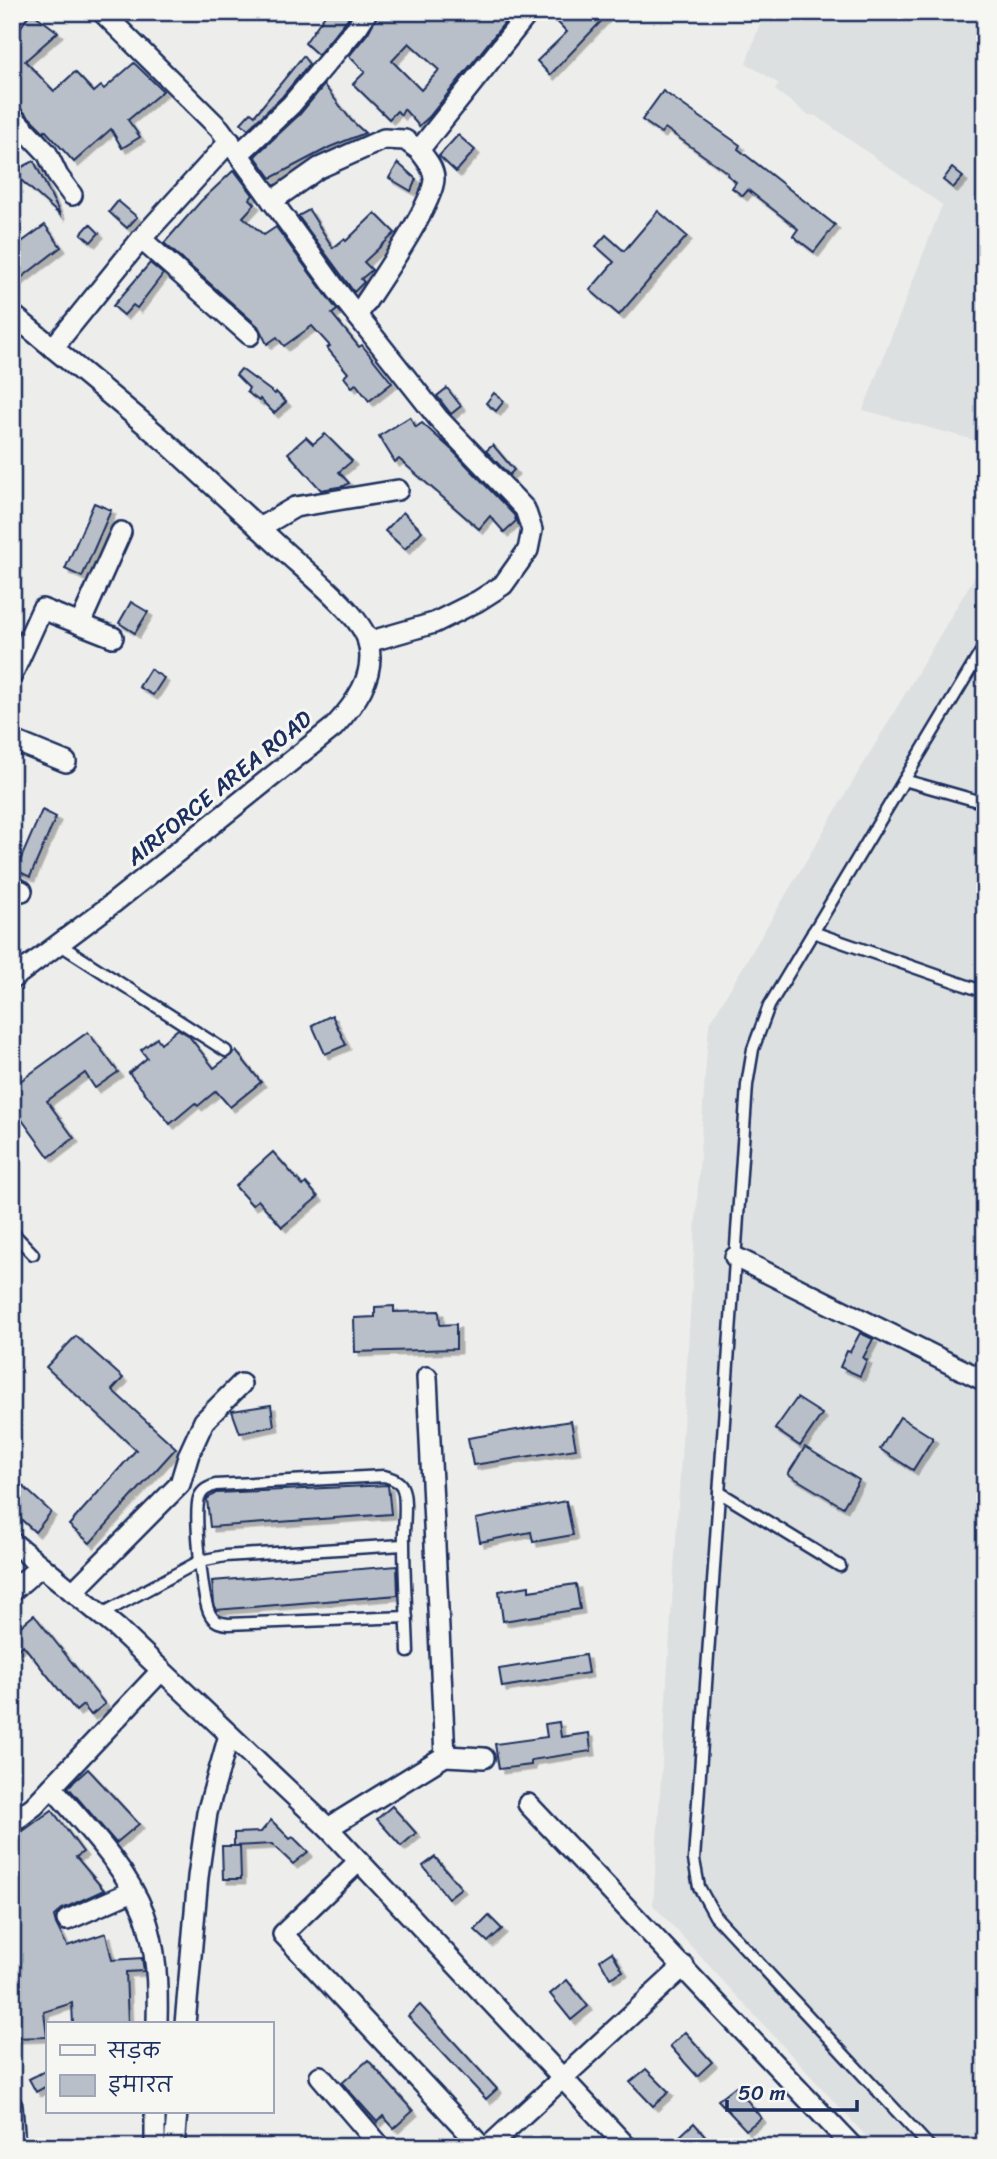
<svg xmlns="http://www.w3.org/2000/svg" width="997" height="2159" viewBox="0 0 997 2159" font-family="Sriracha,'Playpen Sans Deva',sans-serif">
<style>
.built{fill:#dde0e1}
.building{fill:#b9bfc8;stroke:#1b2f5e;stroke-width:2;fill-rule:evenodd;filter:url(#shadow)}
.lines{fill:none;stroke-linecap:round;stroke-linejoin:round}
.service-casing{stroke:#1b2f5e;stroke-width:15}
.minor-casing{stroke:#1b2f5e;stroke-width:24}
.service{stroke:#f6f6f2;stroke-width:10}
.minor{stroke:#f6f6f2;stroke-width:19}
.labels{text-anchor:middle;dominant-baseline:central;stroke-width:6;stroke-linejoin:round;paint-order:stroke}
.street-label{font-size:23px;fill:#1b2f5e;stroke:#f6f6f2}
</style>
<defs>
<filter id="shadow"><feDropShadow dx="4.5" dy="4.5" stdDeviation="0" flood-color="#0004"/></filter>
</defs>
<rect width="100%" height="100%" fill="#edeeec"/>
<filter id="ink" filterUnits="userSpaceOnUse"><feTurbulence type="fractalNoise" baseFrequency=".0143" numOctaves="2"/><feDisplacementMap in="SourceGraphic" scale="14" xChannelSelector="R" yChannelSelector="G"/><feConvolveMatrix kernelMatrix="1 2 1 2 8 2 1 2 1" color-interpolation-filters="sRGB"/></filter>
<g filter="url(#ink)">
<g class="built">
<path d="M764 12H985V443L863 410 942 205 816 116 808 115 775 90 779 84 746 63Z"/>
<path d="M985 559V2147H876L653 1905 705 1074 709 1024Z"/>
</g>
<g class="building">
<path d="M31 12 58 32 25 61 54 91 75 72 94 92 101 86 104 89 134 63 163 91 128 120 140 137 122 148 111 129 74 162 45 130 44 132 17 105 12 99V40Z"/>
<path d="M327 12H343L349 17 318 55 305 43Z"/>
<path d="M379 12H513L429 117 419 126 404 109 401 115 397 111 389 119 353 84 365 72 349 56 368 33ZM409 43 439 70 421 90 392 61Z"/>
<path d="M548 12H610L550 75 537 61 567 32Z"/>
<path d="M303 56 309 64 282 97 248 129 241 123 251 112 255 115Z"/>
<path d="M324 85 351 120 365 133 330 147 271 178 255 156 300 114Z"/>
<path d="M663 91 740 145 738 149 835 225 814 252 793 236 798 229 748 190 743 196 732 188 736 182 727 175 728 173 665 128 661 133 642 120Z"/>
<path d="M458 135 475 150 456 172 439 156Z"/>
<path d="M34 161 60 214V215L12 172Z"/>
<path d="M398 163 416 179 411 191 389 178Z"/>
<path d="M952 168 963 177 953 188 943 180Z"/>
<path d="M234 170 253 195 250 199 255 204 243 217 264 235 276 227 337 310 332 314 359 347 362 345 392 383 369 401 356 384 352 387 344 377 348 373 327 348 330 346 312 326 284 346 277 337 267 344 258 326 164 243 201 201Z"/>
<path d="M118 201 137 217 127 228 109 212Z"/>
<path d="M309 210 333 248 344 239 346 241 375 213 395 233 364 262 372 270 361 279 364 282 354 292 298 216Z"/>
<path d="M658 211 687 236 619 315 590 290 614 262 596 246 606 235 624 251Z"/>
<path d="M90 224 99 233 91 242 81 234Z"/>
<path d="M45 225 61 247 12 285V249Z"/>
<path d="M150 263 163 274 137 308 133 305 124 315 113 306Z"/>
<path d="M241 369 275 394 276 392 286 402 274 413 260 399 259 401 247 392 249 388 236 375Z"/>
<path d="M447 388 461 406 451 414 437 396Z"/>
<path d="M494 393 504 401 496 411 486 403Z"/>
<path d="M410 417 416 427 422 423 452 450 514 515 516 521 504 532 490 516 479 529 399 459 395 462 379 436Z"/>
<path d="M325 434 352 461 339 472 349 483 344 486 321 490 288 453 306 437 313 444Z"/>
<path d="M493 445 514 470 509 475 486 451Z"/>
<path d="M94 503 111 510 82 577 65 569Z"/>
<path d="M403 512 422 531 405 549 385 531Z"/>
<path d="M131 602 148 612 135 633 119 623Z"/>
<path d="M150 669 164 678 153 695 139 687Z"/>
<path d="M42 810 56 817 30 877 16 870Z"/>
<path d="M332 1015 346 1045 325 1054 312 1025Z"/>
<path d="M178 1029 188 1035 214 1068 236 1051 261 1082 230 1107 216 1091 198 1106 195 1103 170 1124 129 1073 147 1058 141 1050 157 1038 161 1043Z"/>
<path d="M88 1032 118 1072 95 1088 85 1073 47 1101 74 1138 49 1157 12 1106V1087Z"/>
<path d="M273 1152 303 1186 306 1183 318 1197 282 1227 258 1200 252 1205 235 1186Z"/>
<path d="M394 1306V1312L439 1311 440 1325 456 1324V1349L355 1352 354 1318 375 1317V1307Z"/>
<path d="M860 1333 873 1339 863 1358 867 1360 860 1376 840 1367 847 1351 850 1352Z"/>
<path d="M76 1336 123 1378 112 1390 176 1448 90 1543 69 1525 136 1450 46 1367Z"/>
<path d="M797 1398 822 1414 800 1446 775 1429Z"/>
<path d="M271 1405 274 1426 240 1433 232 1411Z"/>
<path d="M900 1417 933 1438 913 1470 880 1449Z"/>
<path d="M571 1421 576 1449 473 1465 468 1438Z"/>
<path d="M805 1447 859 1480 843 1507 788 1474Z"/>
<path d="M12 1476 51 1512 35 1532 12 1511Z"/>
<path d="M388 1485 391 1514 210 1527 207 1499 216 1493Z"/>
<path d="M566 1501 573 1535 533 1542 531 1532 480 1542 476 1519Z"/>
<path d="M397 1566 398 1595 216 1610 214 1603 212 1581Z"/>
<path d="M576 1584 580 1609 503 1621 499 1591 529 1586V1591Z"/>
<path d="M34 1615 105 1704 91 1715 83 1705 76 1711 23 1645 12 1654V1633Z"/>
<path d="M585 1655 588 1673 502 1687 499 1669Z"/>
<path d="M559 1722 561 1737 589 1733 591 1751 531 1760V1765L499 1769 495 1744 547 1737 545 1724Z"/>
<path d="M88 1769 139 1824 116 1843 68 1787Z"/>
<path d="M392 1806 416 1833 401 1846 377 1819Z"/>
<path d="M52 1810 83 1852 76 1857 104 1890 62 1909 54 1916 56 1924 67 1946 106 1933 112 1960 142 1958 144 1971 126 1972 128 2024H73L72 2003 44 2012 47 2037 12 2038V1839Z"/>
<path d="M271 1820 290 1839 293 1837 308 1852 293 1864 272 1844 234 1846V1833L261 1832Z"/>
<path d="M222 1846H240L241 1879H223Z"/>
<path d="M435 1857 461 1888 448 1898 423 1866Z"/>
<path d="M489 1916 502 1929 488 1942 475 1930Z"/>
<path d="M612 1952 623 1971 610 1978 600 1960Z"/>
<path d="M567 1980 588 2006 571 2020 550 1994Z"/>
<path d="M420 2005 497 2089 486 2099 408 2016Z"/>
<path d="M685 2032 712 2062 697 2076 670 2046Z"/>
<path d="M368 2060 413 2111 394 2128 383 2116 377 2122 342 2083Z"/>
<path d="M646 2069 669 2092 653 2106 630 2082Z"/>
<path d="M47 2070V2086L36 2092 29 2079Z"/>
<path d="M736 2086 761 2118 746 2130 718 2100Z"/>
<path d="M694 2123 715 2147H689L679 2137Z"/>
</g>
<g class="lines">
<defs>
<g id="service">
<path d="M904 780 985 803"/>
<path d="M813 932 985 992"/>
<path d="M59 944 226 1051"/>
<path d="M12 1232 33 1254"/>
<path d="M719 1492 840 1566"/>
<path d="M100 1615 200 1561 225 1556 403 1545"/>
<path d="M407 1617 228 1624C220 1623 214 1622 210 1614 202 1600 194 1514 199 1498 202 1490 208 1488 215 1485L384 1476C391 1478 399 1480 402 1487 408 1498 403 1529 404 1542 404 1579 407 1616 408 1652"/>
<path d="M930 2147 715 1916 699 1887 694 1860 747 1085 753 1049 769 1006 985 645"/>
</g>
<g id="minor">
<path d="M102 12 220 129 336 289 438 418 525 509 532 530 528 550 503 585 478 601 434 623 368 642"/>
<path d="M12 116 47 153 58 176 72 195"/>
<path d="M239 154 291 105 358 26 367 12"/>
<path d="M272 201 319 168 384 139 405 140 419 150 529 12"/>
<path d="M141 239 250 335"/>
<path d="M12 314C64 357 117 400 168 444 206 479 244 514 282 549 303 569 362 615 368 642 377 676 354 705 334 727L112 904 12 979"/>
<path d="M357 316C374 289 433 206 434 179 434 168 426 159 419 150"/>
<path d="M53 348 141 239 230 141"/>
<path d="M259 528 295 507 398 490"/>
<path d="M80 624 121 532"/>
<path d="M12 675 42 609 113 637"/>
<path d="M12 740 66 762"/>
<path d="M12 887 22 891"/>
<path d="M735 1257 985 1381"/>
<path d="M427 1377 445 1756"/>
<path d="M12 1542 117 1628 328 1828 627 2147"/>
<path d="M12 1591 41 1566"/>
<path d="M73 1592 180 1484 189 1454 204 1421 241 1384"/>
<path d="M52 1787C84 1825 125 1865 144 1913 157 1948 158 1987 157 2024"/>
<path d="M528 1804 853 2147"/>
<path d="M12 1823 34 1806 161 1671"/>
<path d="M328 1828 445 1756 484 1758"/>
<path d="M359 1861 283 1934 482 2147"/>
<path d="M67 1920 133 1891"/>
<path d="M185 2024 198 1877 207 1813 229 1735"/>
<path d="M320 2076 381 2147"/>
<path d="M12 2106 15 2147"/>
<path d="M155 2147V2112"/>
<path d="M174 2147 177 2112"/>
<path d="M488 2147 684 1966"/>
</g>
</defs>
<use href="#service" class="service-casing"/>
<use href="#minor" class="minor-casing"/>
<use href="#service" class="service"/>
<use href="#minor" class="minor"/>
</g>
</g>
<g class="labels">
<g class="street-label">
<text transform="translate(219 788) rotate(-39)">AIRFORCE AREA ROAD</text>
</g>
</g>
<rect width="997" height="2159" fill="none" stroke="#f6f6f2" stroke-width="42"/>
<rect x="21" y="21" width="955" height="2117" fill="none" stroke="#1b2f5e" stroke-width="2.5" filter="url(#ink)"/>
<rect x="46" y="2022" width="228" height="91" fill="#f6f6f2" stroke="#9ea6b7" stroke-width="2"/>
<rect x="60" y="2045" width="35" height="10" fill="#f6f6f2" stroke="#9ea6b7" stroke-width="2"/>
<text x="108" y="2058" font-size="21" fill="#1b2f5e">सड़क</text>
<rect x="60" y="2075" width="35" height="21" fill="#b9bfc8" stroke="#9ea6b7" stroke-width="2"/>
<text x="108" y="2092" font-size="21" fill="#1b2f5e">इमारत</text>
<path d="M727 2100v10h130v-10" fill="none" stroke="#1b2f5e" stroke-width="3.5"/>
<text x="738" y="2100" font-size="21" fill="#1b2f5e" stroke="#f6f6f2" stroke-width="5" paint-order="stroke">50 m</text>
</svg>
